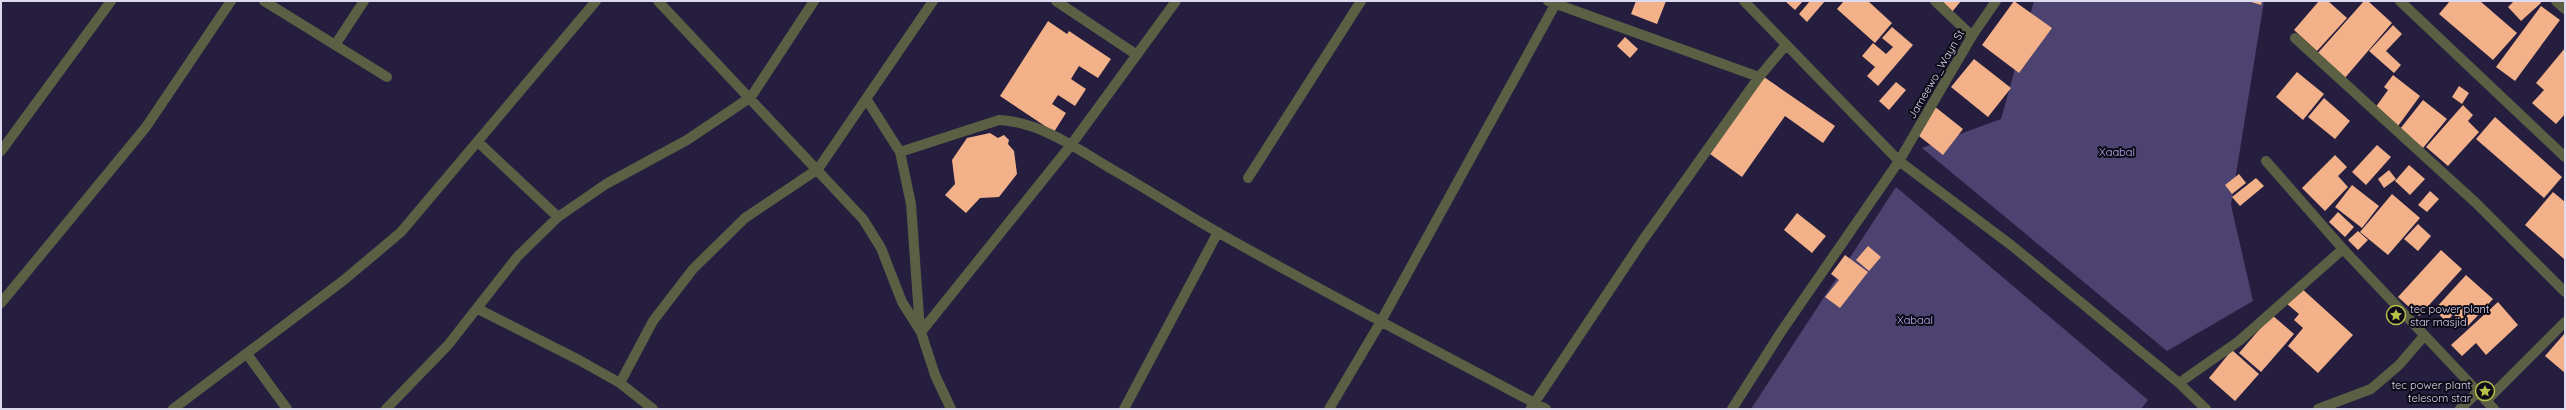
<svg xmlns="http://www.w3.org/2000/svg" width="2566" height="410" font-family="Quicksand,sans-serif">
<rect width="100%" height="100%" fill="#261e3f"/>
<path fill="#4d4370" d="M2034 1H2264L2231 205 2253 301 2167 351 1922 148 2001 119Z
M1896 187 2148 400 2141 409H1751Z"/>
<path fill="#f2b188" d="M1636 1H1666L1657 24 1631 14Z
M1785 1H1803L1795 10Z
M1810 1H1825L1807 22 1799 14Z
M1844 1H1868L1892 23 1875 43 1837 9Z
M1939 1H1961L1952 12Z
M2014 1 2052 28 2019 73 1982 45Z
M2248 1H2262L2261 5Z
M2319 1H2328L2347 18 2317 51 2294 30Z
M2364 1H2368L2392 23 2344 79 2316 55Z
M2450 1H2480L2517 33 2493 60 2439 14Z
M2514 1H2540L2541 3 2521 21 2508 7Z
M2541 6 2560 20 2515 81 2496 67Z
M1048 21 1067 34 1069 31 1111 59 1098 78 1079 66 1071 79 1086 89 1075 106 1058 95 1052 104 1066 113 1054 132 1000 96Z
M2393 25 2402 34 2386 51 2401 65 2394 73 2369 51Z
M1892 27 1913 45 1878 86 1867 76 1875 67 1862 56 1873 43 1886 54 1893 47 1882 38Z
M1625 37 1638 49 1630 58 1617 46Z
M2565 48V114L2556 124 2532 103 2544 90 2536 83Z
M1974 59 2011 88 1988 117 1951 87Z
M2297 72 2324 94 2303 120 2276 97Z
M2393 75 2420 96 2398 126 2375 108 2388 90 2384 87Z
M1764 77 1835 126 1823 143 1785 116 1742 177 1710 154Z
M1896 82 1906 90 1889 110 1879 101Z
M2459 86 2469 93 2462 104 2452 97Z
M2324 98 2350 121 2335 139 2308 117Z
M2423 100 2447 119 2423 148 2400 129Z
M2463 105 2473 115 2468 121 2479 132 2448 166 2426 147Z
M1934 106 1963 129 1943 155 1914 132Z
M2495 117 2562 177 2544 198 2476 139Z
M990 133 998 138 1004 135 1009 140 1008 144 1014 151 1017 174 999 197 980 198 966 213 945 195 955 184 952 160 967 138Z
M2377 145 2391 157 2366 185 2352 172Z
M2335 155 2347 167 2338 176 2348 187 2325 211 2302 188Z
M2409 165 2425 179 2410 195 2395 181Z
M2389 170 2396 179 2384 188 2378 179Z
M2239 174 2246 183 2232 194 2225 185Z
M2256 178 2264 186 2240 206 2232 197Z
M2352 185 2379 206 2362 228 2335 207Z
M2430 191 2439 199 2427 212 2418 205Z
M2553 192 2565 202 2564 259 2525 225Z
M2392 194 2420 218 2388 255 2360 232Z
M2338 212 2354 227 2345 237 2329 222Z
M1797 213 1826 236 1812 253 1784 230Z
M2418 224 2431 236 2418 251 2404 239Z
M2358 231 2368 240 2358 250 2348 240Z
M1868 246 1881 257 1869 271 1856 260Z
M2441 250 2462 269 2419 316 2398 297Z
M1845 255 1868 272 1840 308 1825 297 1839 280 1831 274Z
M2466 275 2493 299 2467 327 2453 314 2447 322 2434 310Z
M2300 287 2353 335 2318 373 2288 346 2303 328 2294 320 2299 314 2286 303Z
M2498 302 2518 325 2486 355 2476 343 2462 356 2451 345Z
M2272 315 2294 334 2261 372 2239 353Z
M2565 333V373L2545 356Z
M2232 350 2259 374 2235 401 2209 378Z"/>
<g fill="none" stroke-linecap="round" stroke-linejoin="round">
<path stroke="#5b5f43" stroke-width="10" d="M264 1 387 77
M658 1 863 219 881 248 902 302 921 332 935 375 951 409
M1056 1 1137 55
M1548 1 1759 77 1786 45
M1744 1 1899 161 2011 245 2179 383 2206 409
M1935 1 1972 36
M2400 1 2565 157
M2556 1 2565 9
M2295 38 2476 203 2565 292
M335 45 364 1
M867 100 900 152 911 204 920 330
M478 142 558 217
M1 151 111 1
M900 152 999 120C1041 122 1079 150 1115 171 1150 191 1184 213 1219 233 1327 294 1436 351 1546 409
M2266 161 2343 249 2494 409
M1248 178 1361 1
M1 303 146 127 231 1
M478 309 579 360 620 383 653 409
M921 332 1071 145 1176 1
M247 354 287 409
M620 383 653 321 693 269 745 218 818 169 933 1
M2179 383 2239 341 2343 249
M2486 401 2565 322
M1531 408 1643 240 1759 77
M173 409 344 280 401 232 596 1
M386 409 448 345 518 256 558 217 606 184 687 140 751 97 814 1
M1124 409 1218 232
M1329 409 1380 323 1556 3
M1732 409 1781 332 1899 161 1972 36 1996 1
M2318 409 2371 389 2399 365 2424 336
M2460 409 2477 393"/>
</g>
<defs>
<g id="sight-ring" transform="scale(1)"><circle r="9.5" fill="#0e0b19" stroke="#b7c147" stroke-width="1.5"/><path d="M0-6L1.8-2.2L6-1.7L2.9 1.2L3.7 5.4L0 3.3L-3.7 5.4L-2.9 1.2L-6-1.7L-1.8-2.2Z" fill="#b7c147"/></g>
</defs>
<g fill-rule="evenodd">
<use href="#sight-ring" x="2396" y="315"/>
<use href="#sight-ring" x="2485" y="391"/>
</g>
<g text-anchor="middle" stroke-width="4" stroke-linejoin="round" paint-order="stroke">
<g font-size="11" fill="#ddd9ef" stroke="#0e0b19">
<text transform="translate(1936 74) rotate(-60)" y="4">Jameewo_Wayn St</text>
</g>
<g font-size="11" fill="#c3b4fa" stroke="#0e0b19">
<text x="2117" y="156">Xaabal</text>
<text x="1915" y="324">Xabaal</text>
</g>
<g font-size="11" fill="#ddd9ef" stroke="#0e0b19" text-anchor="start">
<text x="2410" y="313">tec power plant<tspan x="2410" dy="13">star masjid</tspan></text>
<text x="2471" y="389" text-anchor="end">tec power plant<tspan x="2471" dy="13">telesom star</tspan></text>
</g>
</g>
<rect width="2566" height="410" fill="none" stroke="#ddd9ef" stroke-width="4"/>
</svg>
